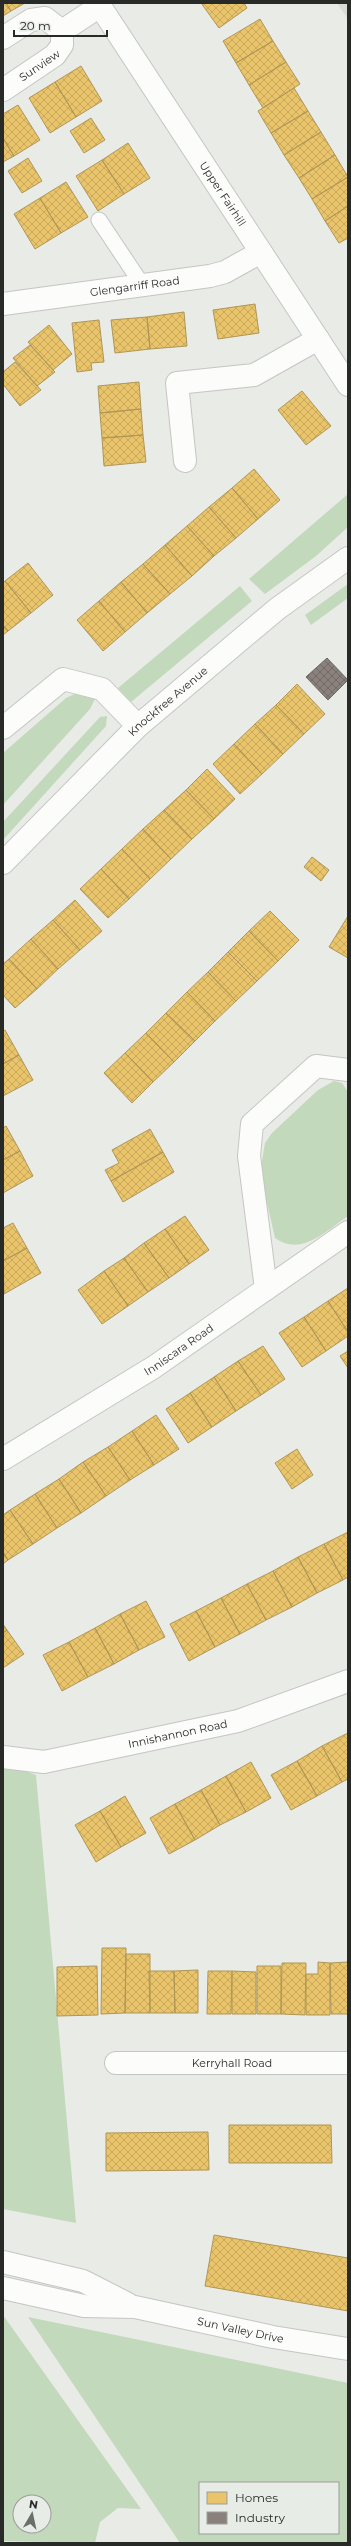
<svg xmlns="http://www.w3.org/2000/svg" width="351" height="2546" font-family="Montserrat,sans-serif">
<defs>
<pattern id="homes-cross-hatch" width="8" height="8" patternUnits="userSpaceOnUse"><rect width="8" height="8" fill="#e9c46a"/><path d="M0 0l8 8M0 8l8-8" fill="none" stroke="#c8a95c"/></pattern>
<pattern id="industry-cross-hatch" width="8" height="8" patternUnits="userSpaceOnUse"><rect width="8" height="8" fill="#8a817c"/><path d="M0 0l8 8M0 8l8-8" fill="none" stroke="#716a66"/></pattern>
</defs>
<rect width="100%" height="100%" fill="#e9ebe7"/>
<path fill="#d7ddd5" d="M340 3H348V19L338 5Z"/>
<path fill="#c2d9bb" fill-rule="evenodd" d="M348 494V527L316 556 265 594 249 579Z
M348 584V598L311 625 305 615Z
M240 586 252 601 131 702 118 688Z
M77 693 96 697 90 709 3 805V753L66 698Z
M107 716 106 726 3 840V822L100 717Z
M334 1081 342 1083 348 1092V1216C326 1231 301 1257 275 1238L260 1172 265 1143 272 1133 318 1090Z
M3 1763 36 1775 76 2223 3 2209Z
M3 2315 141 2509 118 2508 100 2522 95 2543 3 2541ZM20 2502H44V2526H20Z
M28 2317 348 2383V2543H180ZM200 2483H338V2533H200Z"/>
<path fill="url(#homes-cross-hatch)" stroke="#af9656" d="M3 3H6L11 11 3 16Z
M6 3H25L11 11Z
M201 3H244L247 8 219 28Z
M260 19 273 41 236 63 223 41Z
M273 41 286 62 249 85 236 63Z
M286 62 300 84 263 108 249 85Z
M81 66 102 101 76 117 55 82Z
M55 82 76 117 50 133 29 98Z
M294 88 308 111 271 133 258 111Z
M18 105 40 140 14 156 3 138V114Z
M308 111 321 132 284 155 271 133Z
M91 118 105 140 84 153 70 131Z
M321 132 335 155 299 178 284 155Z
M3 138 14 156 3 162Z
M128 143 150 178 124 194 102 160Z
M335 155 348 177 312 199 299 178Z
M28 158 42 181 22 193 8 171Z
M102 160 124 194 98 211 76 176Z
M348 177V206L325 221 312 199Z
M66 182 88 217 61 233 40 198Z
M40 198 61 233 35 249 14 214Z
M348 206V238L339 243 325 221Z
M255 304 259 333 218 339 213 310Z
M184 312 187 346 150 349 147 317Z
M147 317 150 349 115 353 111 320Z
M99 320 104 362 91 363 92 370 77 372 72 323Z
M49 325 72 354 53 370 28 342Z
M30 345 55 372 37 386 13 358Z
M15 362 41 390 20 406 3 384V372Z
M139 382 141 409 100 413 98 386Z
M302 391 331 426 306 445 278 410Z
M141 409 143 435 102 438 100 413Z
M143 435 146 462 104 466 102 438Z
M254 469 280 500 258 519 232 488Z
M232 488 258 519 236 538 209 507Z
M209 507 236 538 214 556 187 526Z
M187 526 214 556 192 576 165 545Z
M165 545 192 576 170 594 143 564Z
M28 563 53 595 31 613 5 581Z
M143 564 170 594 147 613 121 582Z
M5 581 31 613 8 631 3 625V583Z
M121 582 147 613 125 632 99 601Z
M99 601 125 632 103 651 77 620Z
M3 625 8 631 3 635Z
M297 684 325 714 304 734 276 705Z
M276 705 304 734 283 754 255 724Z
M255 724 283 754 262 774 234 744Z
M234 744 262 774 240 794 213 764Z
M207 769 235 799 214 819 186 790Z
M186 790 214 819 192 839 164 810Z
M164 810 192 839 171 859 143 829Z
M143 829 171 859 150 879 122 849Z
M122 849 150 879 129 899 101 869Z
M312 857 329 870 321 881 304 867Z
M101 869 129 899 108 918 80 889Z
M75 900 102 931 80 950 53 920Z
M270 911 299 940 278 961 249 931Z
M348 916V958L329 947Z
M53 920 80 950 58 969 31 939Z
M249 931 278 961 257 981 228 952Z
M31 939 58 969 37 989 9 959Z
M228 952 257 981 236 1001 208 972Z
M9 959 37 989 15 1008 3 995V964Z
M208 972 236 1001 215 1021 187 992Z
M187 992 215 1021 195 1041 166 1013Z
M166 1013 195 1041 174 1062 146 1033Z
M5 1030 19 1055 3 1064V1031Z
M146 1033 174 1062 153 1082 125 1053Z
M125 1053 153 1082 132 1103 104 1073Z
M19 1055 33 1080 3 1096V1064Z
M6 1126 20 1151 3 1160V1128Z
M150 1129 163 1152 111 1181 105 1170 119 1163 112 1150Z
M20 1151 33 1176 3 1193V1160Z
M163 1152 174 1172 123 1202 111 1181Z
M185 1216 209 1250 189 1264 165 1229Z
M13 1223 27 1248 3 1261V1228Z
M165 1229 189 1264 169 1278 144 1243Z
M144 1243 169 1278 148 1292 124 1258Z
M27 1248 41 1273 4 1294 3 1261Z
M124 1258 148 1292 128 1306 104 1271Z
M104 1271 128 1306 102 1324 78 1290Z
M348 1288V1332L328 1301Z
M328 1301 348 1332V1336L326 1351 304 1317Z
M304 1317 326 1351 302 1367 279 1333Z
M263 1346 285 1379 261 1395 238 1361Z
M348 1351V1368L340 1356Z
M238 1361 261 1395 236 1411 214 1377Z
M214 1377 236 1411 212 1427 190 1393Z
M190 1393 212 1427 188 1443 166 1409Z
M156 1415 179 1449 154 1465 132 1431Z
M132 1431 154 1465 130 1480 108 1447Z
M108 1447 130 1480 106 1496 83 1462Z
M297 1449 313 1475 292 1489 275 1463Z
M83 1462 106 1496 81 1513 59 1479Z
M59 1479 81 1513 57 1528 35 1494Z
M35 1494 57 1528 33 1544 10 1510Z
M10 1510 33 1544 8 1560 3 1552V1515Z
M348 1532V1577L343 1580 324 1544Z
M324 1544 343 1580 317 1593 298 1557Z
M3 1552 8 1560 3 1564Z
M298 1557 317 1593 292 1607 273 1571Z
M273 1571 292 1607 266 1620 247 1584Z
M247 1584 266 1620 240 1634 221 1598Z
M221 1598 240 1634 215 1647 196 1611Z
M146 1601 165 1637 139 1650 120 1614Z
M196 1611 215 1647 189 1661 170 1624Z
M120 1614 139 1650 114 1664 95 1628Z
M3 1624 7 1630 3 1633Z
M95 1628 114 1664 88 1677 69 1642Z
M7 1630 24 1654 3 1668V1633Z
M69 1642 88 1677 62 1691 43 1655Z
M348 1733V1779L342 1782 322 1746Z
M322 1746 342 1782 317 1796 297 1761Z
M297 1761 317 1796 291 1810 271 1775Z
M251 1762 271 1798 246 1812 226 1776Z
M226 1776 246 1812 220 1825 201 1790Z
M201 1790 220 1825 195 1840 175 1804Z
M125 1796 146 1833 121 1847 100 1811Z
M175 1804 195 1840 169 1854 150 1818Z
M100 1811 121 1847 96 1862 75 1825Z
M102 1948H126L125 2013 101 2014Z
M126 1954H150V2013H125Z
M318 1962 330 1963V2015H306V1974H318Z
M348 1962V2014H331L330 1963Z
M282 1963H306L305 2015 281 2014Z
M97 1966 98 2015 57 2016V1967Z
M257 1966H281V2014H257Z
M198 1970V2013H175L174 1971Z
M149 1971H174L175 2013H150Z
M208 1971H232L231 2014H207Z
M232 1971 256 1972V2014H232Z
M229 2125H331L332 2163H229Z
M208 2132 209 2170 106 2171V2133Z
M214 2235 348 2258V2311L205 2286Z"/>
<path fill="url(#industry-cross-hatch)" stroke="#6d6763" d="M327 658 348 680 328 700 306 677Z"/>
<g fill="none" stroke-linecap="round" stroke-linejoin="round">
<g stroke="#c4c6c3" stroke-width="17">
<path id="service" d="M99 220 143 286"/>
</g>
<g stroke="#c4c6c3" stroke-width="24">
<g id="minor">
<path d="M62 31 100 6"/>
<path d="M3 38 31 20 45 18 62 31"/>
<path id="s1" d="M3 90 55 55 62 45V31"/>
<path id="s2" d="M3 304 210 276 225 272 261 252"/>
<path d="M185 461 177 383 254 375 318 339"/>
<path d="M3 728 63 679 102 689 138 726"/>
<path d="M266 1289 249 1156 252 1124 316 1066 348 1070"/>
<path id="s3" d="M3 1459 154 1367 348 1232"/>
<path id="s4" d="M3 1757 44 1762 238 1721 348 1681"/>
<path id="s5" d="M116 2063H348"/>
</g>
</g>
<g stroke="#c4c6c3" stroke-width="24">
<g id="tertiary">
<path id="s6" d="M98 3 348 385"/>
<path id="s7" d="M3 863 138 726 277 609 348 558"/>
<path d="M3 2262 83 2281 128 2304"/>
<path id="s8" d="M3 2288 84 2306 135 2307 273 2337 348 2349"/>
</g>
</g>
<use href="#service" stroke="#fcfcfb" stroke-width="15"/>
<use href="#minor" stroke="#fcfcfb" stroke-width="22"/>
<use href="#tertiary" stroke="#fcfcfb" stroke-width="22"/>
</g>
<g text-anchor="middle" stroke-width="4" stroke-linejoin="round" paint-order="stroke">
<g font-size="11" fill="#282a28" stroke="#e8ece6">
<text dy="4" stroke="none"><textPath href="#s1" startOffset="44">Sunview</textPath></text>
<text dy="4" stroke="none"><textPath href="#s6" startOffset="228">Upper Fairhill</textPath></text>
<text dy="4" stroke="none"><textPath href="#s2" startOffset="133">Glengarriff Road</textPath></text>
<text dy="4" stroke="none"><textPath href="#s7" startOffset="231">Knockfree Avenue</textPath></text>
<text dy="4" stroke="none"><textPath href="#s3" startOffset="207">Inniscara Road</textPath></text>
<text dy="4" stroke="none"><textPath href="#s4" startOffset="178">Innishannon Road</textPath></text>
<text dy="4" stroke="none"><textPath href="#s5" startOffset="116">Kerryhall Road</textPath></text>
<text dy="4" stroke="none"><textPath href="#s8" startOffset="242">Sun Valley Drive</textPath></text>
</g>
</g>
<rect width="351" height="2546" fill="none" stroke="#282a28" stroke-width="8"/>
<rect x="199" y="2482" width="140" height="52" fill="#e8ece6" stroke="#9b9e9a"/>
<rect x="207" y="2492" width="20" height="12" fill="#e9c46a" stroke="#9b9e9a"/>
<text x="235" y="2502" font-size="12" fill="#282a28">Homes</text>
<rect x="207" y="2512" width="20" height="12" fill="#8a817c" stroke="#9b9e9a"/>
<text x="235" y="2522" font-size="12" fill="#282a28">Industry</text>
<g transform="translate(32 2514) rotate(9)"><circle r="19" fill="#e8ece6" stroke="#9b9e9a"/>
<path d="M0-3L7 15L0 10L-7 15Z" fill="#6c6e6b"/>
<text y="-6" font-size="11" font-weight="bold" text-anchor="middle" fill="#282a28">N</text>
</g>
<path d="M14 30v6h93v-6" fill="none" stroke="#282a28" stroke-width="2"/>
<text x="20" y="30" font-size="12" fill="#282a28" stroke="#e8ece6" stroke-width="3" paint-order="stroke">20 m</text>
</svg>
